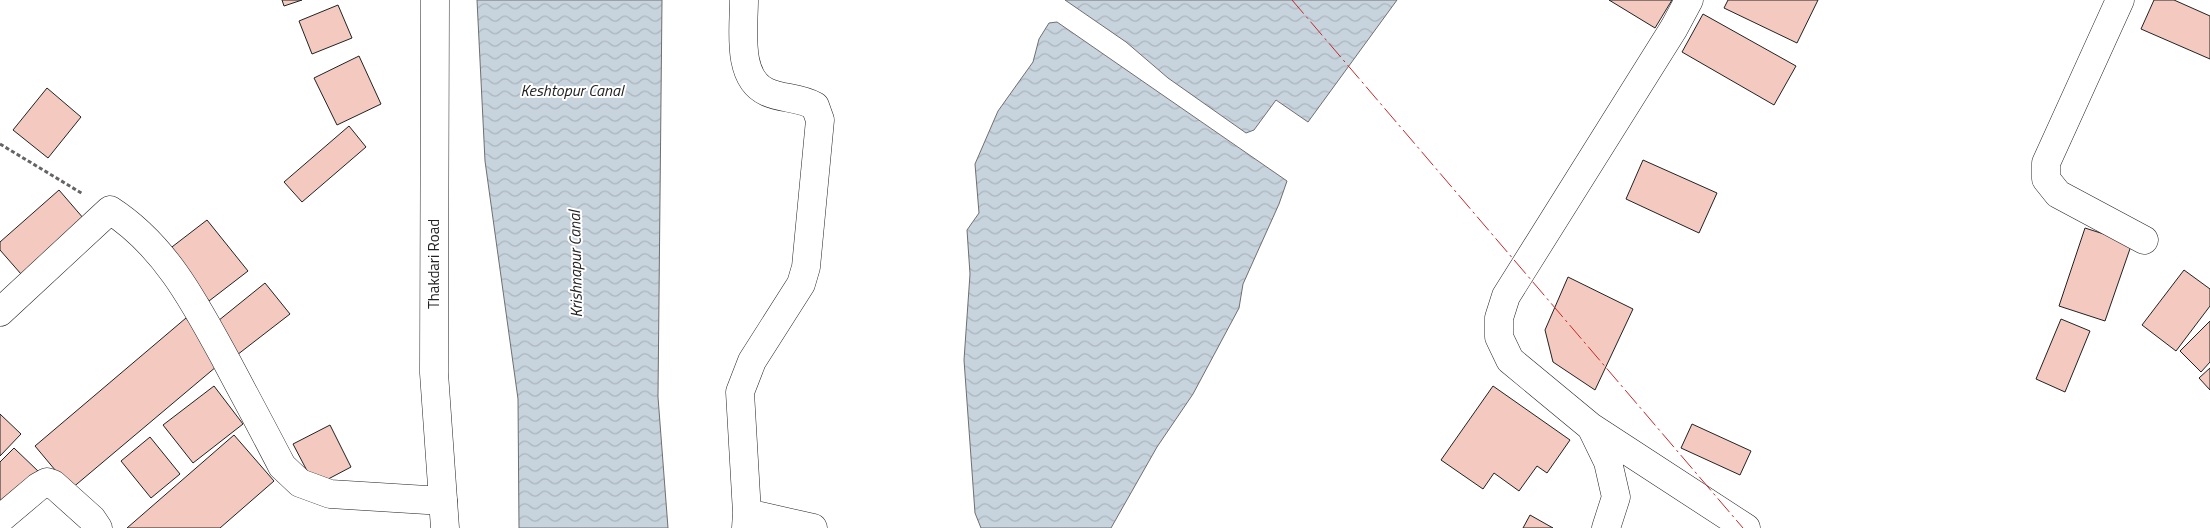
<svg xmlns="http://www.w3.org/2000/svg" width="2210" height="528" font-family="'Titillium Web',sans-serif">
<defs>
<pattern id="water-waves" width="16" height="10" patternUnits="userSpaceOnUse" patternTransform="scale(1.25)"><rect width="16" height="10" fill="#c7d3dd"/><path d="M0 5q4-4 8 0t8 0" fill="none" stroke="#abb5bd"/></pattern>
</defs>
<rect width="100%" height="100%" fill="#fff"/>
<path fill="url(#water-waves)" stroke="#6f6f6f" d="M477 0H662L658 397 668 528H519L518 399 485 161Z
M1065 0H1397L1308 122 1276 100 1254 130 1246 133 1168 78 1126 42Z
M1057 22 1287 181 1279 204 1243 284 1239 308 1193 394 1157 447 1111 528H981L975 513 964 360 970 274 967 230 979 213 975 164 998 111 1033 62 1039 39 1049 23Z"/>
<path fill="#f3c9c0" stroke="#222" d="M282 0H302L284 6Z
M1609 0H1672L1655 28Z
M1728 0H1818L1797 43 1724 8Z
M2154 0H2174L2210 16V59L2141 29Z
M338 5 352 38 312 54 299 21Z
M1703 14 1796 66 1774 105 1682 52Z
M359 56 381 104 337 125 314 78Z
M47 88 81 117 48 158 13 130Z
M349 126 366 147 302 202 284 182Z
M1643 160 1717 193 1699 233 1626 199Z
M59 190 84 219 21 274 0 250V242Z
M207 220 248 271 209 301 168 250Z
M2085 228 2132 243 2105 321 2059 306Z
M2184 270 2210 289V306L2176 351 2142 325Z
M1568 277 1633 309 1595 390 1553 362 1545 330Z
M265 283 290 314 237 355 213 325Z
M186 318 223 361 71 489 35 446Z
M2061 319 2090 331 2065 392 2036 379Z
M2210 321V362L2201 372 2180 351Z
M2210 368V390L2199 378Z
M214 386 243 424 193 463 163 425Z
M1493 386 1570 440 1547 473 1537 466 1519 491 1494 473 1483 489 1441 460Z
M0 414 21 434 0 456Z
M1692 424 1751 451 1740 475 1681 448Z
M330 425 351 467 315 486 293 444Z
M234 435 274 481 220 528H127Z
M150 437 180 474 151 498 121 461Z
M14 448 39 472 0 512V462Z
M1530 515 1553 528H1523Z"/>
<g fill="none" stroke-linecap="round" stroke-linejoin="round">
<g stroke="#222" stroke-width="29">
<path id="street" d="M744 0C744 28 736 78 767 92 782 99 799 97 815 106L820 120 806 267 801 284 752 361 740 392 747 513 746 528
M2120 0 2046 163V179L2058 194 2144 240
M0 312 110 210C166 246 196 305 227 362 245 396 264 431 282 466L300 483 330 494 443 501
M1591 427 1746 528
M747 513 813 528
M0 519 38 487 47 482 53 484 92 519 98 528
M1606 528 1616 497 1608 462 1591 427 1510 360 1499 337V318L1506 296 1674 28 1689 0"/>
</g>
<g stroke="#222" stroke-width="29">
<path id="secondary" d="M435 0 434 373 445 528"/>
</g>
<path stroke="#646464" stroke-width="3" stroke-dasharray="4 2.5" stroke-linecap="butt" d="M0 144 83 194"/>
<use href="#street" stroke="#fff" stroke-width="28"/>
<use href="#secondary" stroke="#fff" stroke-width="28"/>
<path stroke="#c62828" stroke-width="1" stroke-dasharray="18 4 2.5 4" stroke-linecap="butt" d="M1292 0 1743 528"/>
</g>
<g text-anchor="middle" stroke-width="4" stroke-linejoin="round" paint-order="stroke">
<g font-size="15" fill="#222" stroke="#fff">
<text transform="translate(434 264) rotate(-90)" y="5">Thakdari Road</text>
</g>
<g font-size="16" font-style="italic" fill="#222" stroke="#fff">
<text x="572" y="96">Keshtopur Canal</text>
<text transform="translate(575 264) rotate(-91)" y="6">Krishnapur Canal</text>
</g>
</g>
</svg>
